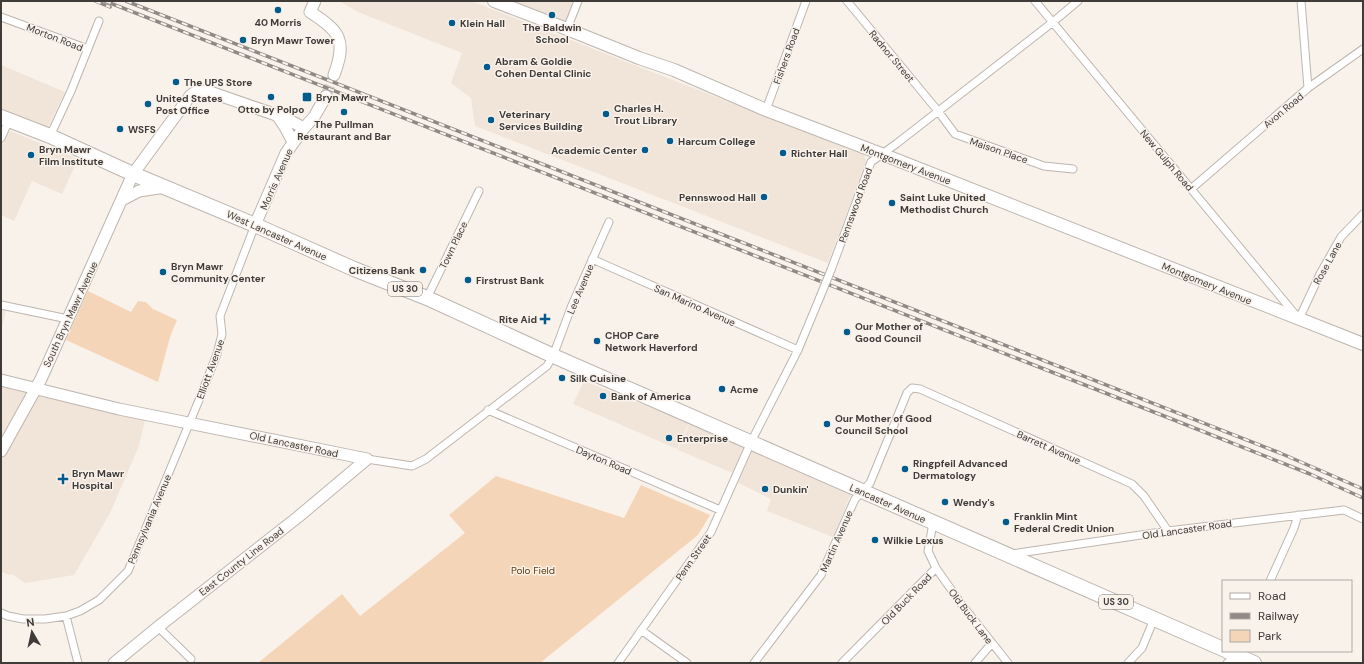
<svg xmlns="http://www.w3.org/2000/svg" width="1364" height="664" font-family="'DM Sans',sans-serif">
<rect width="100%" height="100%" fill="#f9f2eb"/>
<path fill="#f1e4d8" d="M339 1H471L864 155 866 162 828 263 475 126 471 98 451 83 462 53 358 12Z
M494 1H578L567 29Z
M1 65 65 92 47 129 1 111Z
M1 127 78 159 62 194 32 181 14 221 1 215Z
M1 309 6 310 1 332Z
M584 381 689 423 677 449 573 404Z
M1 386 145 420 139 446 110 513 74 575 25 583 12 574 10 575 1 572Z
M690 422 851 494 833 537 767 511 771 499 737 482 740 476 678 450Z"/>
<path fill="#f5d5b7" d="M88 291 131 312 138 301 146 302 153 309 177 320 170 337 158 382 66 340Z
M496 476 624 518 641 485 710 515 698 535 540 663H258L342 594 360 616 465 533 449 515Z"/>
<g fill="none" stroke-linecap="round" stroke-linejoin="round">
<path stroke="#d4cdc7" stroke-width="11" stroke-dasharray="11 5.5" stroke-linecap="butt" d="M326 96 334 75"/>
<g stroke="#bdb6b0" stroke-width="9">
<path id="street" d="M847 1 938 111 955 134 1044 166 1073 169
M1035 1 1299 319 1320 274 1341 237 1363 214
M1 17 88 49
M567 29 578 1
M1308 88 1363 49
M766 110 806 1
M50 136 71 91 99 21
M1 138 9 120
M1191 189 1308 88 1301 1
M592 259 798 350
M831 270 871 162 896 144 1053 22 1078 1
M427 298 479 191
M1 305 68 319
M488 410 720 510
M367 459 412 466 426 459 547 366 553 356 572 305 609 222
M1012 554 1168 531 1344 510 1363 519
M936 568 962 605 1008 663
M1270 581 1294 528 1298 515
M1 613 8 616 23 619H45L66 616 80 611 99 600 128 571 199 400 217 354 222 334 220 316 255 225
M66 616 78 663
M158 627 191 659
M641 630 687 663
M618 663 711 532 751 442 798 350 820 297
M754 663 821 575 855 499 870 483 907 393 912 388 920 389 1132 484 1144 496 1168 531
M842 663 936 568 928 551 933 523
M975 663 992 643
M1128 663 1142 648 1154 619
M1227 663 1236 655"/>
</g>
<g stroke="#bdb6b0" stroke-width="13">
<path id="secondary" d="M315 1 310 12C340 31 347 40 334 75
M277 115 285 127 293 142
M122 200 139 191 165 187
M255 225 286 153 304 128 314 117 326 96
M1 380 119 409 367 459
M1 451 41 379 133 174 190 96C197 90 201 90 210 92L285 118 304 128
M114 663 158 627 298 517 367 459"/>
</g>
<g stroke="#bdb6b0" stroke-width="14">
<path id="primary" d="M494 1 567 29 639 58 674 70 766 110 892 158 1363 344"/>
</g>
<g stroke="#bdb6b0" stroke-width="16">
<path id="highway" d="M1 117 50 136 133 174 255 225 354 269 427 298 558 358 1223 649
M1227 651 1254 663"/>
</g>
<use href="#street" stroke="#fff" stroke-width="7"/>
<use href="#secondary" stroke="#fff" stroke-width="11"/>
<use href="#primary" stroke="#fff" stroke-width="12"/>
<use href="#highway" stroke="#fff" stroke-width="14"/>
<g stroke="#8e8985" stroke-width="3.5">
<path id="rail" d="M95 1 110 7
M105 1 1164 416 1310 474 1363 498
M126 1 1280 453 1363 489"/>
</g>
<use href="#rail" stroke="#f9f2eb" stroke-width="2" stroke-dasharray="6" stroke-linecap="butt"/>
<g stroke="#bdb6b0" stroke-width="9" stroke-linecap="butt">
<path id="street-bridge" d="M820 297 831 270"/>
</g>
<use href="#street-bridge" stroke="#fff" stroke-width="7"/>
</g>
<g fill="#015b8d" stroke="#f9f2eb" stroke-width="1.5">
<circle cx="278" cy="10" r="4"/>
<circle cx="552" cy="15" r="4"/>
<circle cx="452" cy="23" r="4"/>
<circle cx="243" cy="40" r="4"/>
<circle cx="487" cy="67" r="4"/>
<circle cx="176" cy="82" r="4"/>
<circle cx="271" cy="97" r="4"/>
<rect x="302" y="92" width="10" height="10" rx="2"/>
<circle cx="148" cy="104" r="4"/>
<circle cx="344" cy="112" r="4"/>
<circle cx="606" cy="114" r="4"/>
<circle cx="491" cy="120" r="4"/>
<circle cx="120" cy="129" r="4"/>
<circle cx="670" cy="141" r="4"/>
<circle cx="645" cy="150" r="4"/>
<circle cx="783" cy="153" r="4"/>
<circle cx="31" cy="155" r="4"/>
<circle cx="764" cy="197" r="4"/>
<circle cx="892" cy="203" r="4"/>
<circle cx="423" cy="270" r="4"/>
<circle cx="163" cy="272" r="4"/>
<circle cx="468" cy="280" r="4"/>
<path d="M543 313h4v4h4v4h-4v4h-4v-4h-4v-4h4z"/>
<circle cx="847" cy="332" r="4"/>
<circle cx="597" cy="341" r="4"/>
<circle cx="562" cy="378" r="4"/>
<circle cx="722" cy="389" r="4"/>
<circle cx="603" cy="396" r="4"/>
<circle cx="827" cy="424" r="4"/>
<circle cx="669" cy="438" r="4"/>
<circle cx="905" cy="469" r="4"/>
<path d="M61 473h4v4h4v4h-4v4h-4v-4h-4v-4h4z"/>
<circle cx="765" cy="489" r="4"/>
<circle cx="945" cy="502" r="4"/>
<circle cx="1006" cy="522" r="4"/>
<circle cx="875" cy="540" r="4"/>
</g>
<g text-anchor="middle" stroke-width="3" stroke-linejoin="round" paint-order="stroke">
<g fill="#f9f2eb" stroke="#76726e" stroke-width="1">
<rect x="388" y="282" width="34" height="14" rx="3"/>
<rect x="1099" y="595" width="34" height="14" rx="3"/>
</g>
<g font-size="9" font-weight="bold" fill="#3e3b39">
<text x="405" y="292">US 30</text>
<text x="1116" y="605">US 30</text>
</g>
<g font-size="10" font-weight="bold" fill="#3e3b39" stroke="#f9f2eb" text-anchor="start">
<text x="278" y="26" text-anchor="middle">40 Morris</text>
<text x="460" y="27">Klein Hall</text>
<text x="552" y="31" text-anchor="middle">The Baldwin<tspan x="552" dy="12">School</tspan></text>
<text x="251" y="44">Bryn Mawr Tower</text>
<text x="495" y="65">Abram &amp; Goldie<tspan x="495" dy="12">Cohen Dental Clinic</tspan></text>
<text x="184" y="86">The UPS Store</text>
<text x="316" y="101">Bryn Mawr</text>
<text x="156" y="102">United States<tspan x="156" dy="12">Post Office</tspan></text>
<text x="614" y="112">Charles H.<tspan x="614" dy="12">Trout Library</tspan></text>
<text x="271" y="113" text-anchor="middle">Otto by Polpo</text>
<text x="499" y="118">Veterinary<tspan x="499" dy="12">Services Building</tspan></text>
<text x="344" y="128" text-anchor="middle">The Pullman<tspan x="344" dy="12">Restaurant and Bar</tspan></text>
<text x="128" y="133">WSFS</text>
<text x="678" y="145">Harcum College</text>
<text x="39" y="153">Bryn Mawr<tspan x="39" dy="12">Film Institute</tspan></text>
<text x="637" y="154" text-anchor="end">Academic Center</text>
<text x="791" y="157">Richter Hall</text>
<text x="756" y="201" text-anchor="end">Pennswood Hall</text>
<text x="900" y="201">Saint Luke United<tspan x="900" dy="12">Methodist Church</tspan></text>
<text x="171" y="270">Bryn Mawr<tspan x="171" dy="12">Community Center</tspan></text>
<text x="415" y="274" text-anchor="end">Citizens Bank</text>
<text x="476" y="284">Firstrust Bank</text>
<text x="537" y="323" text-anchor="end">Rite Aid</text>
<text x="855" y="330">Our Mother of<tspan x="855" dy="12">Good Council</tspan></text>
<text x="605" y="339">CHOP Care<tspan x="605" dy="12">Network Haverford</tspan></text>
<text x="570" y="382">Silk Cuisine</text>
<text x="730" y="393">Acme</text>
<text x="611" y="400">Bank of America</text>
<text x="835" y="422">Our Mother of Good<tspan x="835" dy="12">Council School</tspan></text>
<text x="677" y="442">Enterprise</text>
<text x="913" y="467">Ringpfeil Advanced<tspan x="913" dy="12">Dermatology</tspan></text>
<text x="72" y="477">Bryn Mawr<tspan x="72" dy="12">Hospital</tspan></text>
<text x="773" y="493">Dunkin'</text>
<text x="953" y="506">Wendy's</text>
<text x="1014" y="520">Franklin Mint<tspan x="1014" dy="12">Federal Credit Union</tspan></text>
<text x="883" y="544">Wilkie Lexus</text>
</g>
<g font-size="10" fill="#3e3b39" stroke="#f9f2eb">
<text transform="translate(55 37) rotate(21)" y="4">Morton Road</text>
<text transform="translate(786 56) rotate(-70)" y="4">Fishers Road</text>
<text transform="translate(892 56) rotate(50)" y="4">Radnor Street</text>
<text transform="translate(1283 110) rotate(-40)" y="4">Avon Road</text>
<text transform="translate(999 150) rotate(19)" y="4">Maison Place</text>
<text transform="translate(1167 160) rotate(50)" y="4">New Gulph Road</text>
<text transform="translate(906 164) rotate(21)" y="4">Montgomery Avenue</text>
<text transform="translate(276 179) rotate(-66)" y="4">Morris Avenue</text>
<text transform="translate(855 205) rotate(-70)" y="4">Pennswood Road</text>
<text transform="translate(277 235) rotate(24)" y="4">West Lancaster Avenue</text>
<text transform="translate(453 245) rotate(-64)" y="4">Town Place</text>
<text transform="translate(1327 263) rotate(-61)" y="4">Rose Lane</text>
<text transform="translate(1207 283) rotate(22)" y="4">Montgomery Avenue</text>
<text transform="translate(580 289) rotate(-67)" y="4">Lee Avenue</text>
<text transform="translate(695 305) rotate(24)" y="4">San Marino Avenue</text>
<text transform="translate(70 314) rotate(-65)" y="4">South Bryn Mawr Avenue</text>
<text transform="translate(210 369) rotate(-70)" y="4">Elliott Avenue</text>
<text transform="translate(294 444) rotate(12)" y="4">Old Lancaster Road</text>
<text transform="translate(1049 447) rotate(24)" y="4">Barrett Avenue</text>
<text transform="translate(604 460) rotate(23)" y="4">Dayton Road</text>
<text transform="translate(888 503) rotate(24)" y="4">Lancaster Avenue</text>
<text transform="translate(149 519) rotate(-67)" y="4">Pennsylvania Avenue</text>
<text transform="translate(1187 529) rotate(-8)" y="4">Old Lancaster Road</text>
<text transform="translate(836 541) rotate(-66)" y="4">Martin Avenue</text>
<text transform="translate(693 557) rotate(-55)" y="4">Penn Street</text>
<text transform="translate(241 561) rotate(-38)" y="4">East County Line Road</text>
<text transform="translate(906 599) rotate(-46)" y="4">Old Buck Road</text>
<text transform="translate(971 616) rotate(53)" y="4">Old Buck Lane</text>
</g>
<g font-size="10" fill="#603907" stroke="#f9f2eb">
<text x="533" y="574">Polo Field</text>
</g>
</g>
<rect width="1364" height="664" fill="none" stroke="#3e3b39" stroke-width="4"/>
<rect x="1222" y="580" width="130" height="72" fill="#f9f2eb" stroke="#aea9a4"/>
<rect x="1230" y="593" width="20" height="6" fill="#ffffff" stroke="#aea9a4"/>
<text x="1258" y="600" font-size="12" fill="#3e3b39">Road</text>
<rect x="1230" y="613" width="20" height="6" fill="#8e8985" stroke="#aea9a4"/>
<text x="1258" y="620" font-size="12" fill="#3e3b39">Railway</text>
<rect x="1230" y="630" width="20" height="12" fill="#f5d5b7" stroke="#aea9a4"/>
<text x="1258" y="640" font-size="12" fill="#3e3b39">Park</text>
<g transform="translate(32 632) rotate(351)" stroke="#f9f2eb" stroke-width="3" paint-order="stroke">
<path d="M0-3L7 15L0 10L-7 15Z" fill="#3e3b39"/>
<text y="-6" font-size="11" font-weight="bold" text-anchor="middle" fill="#3e3b39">N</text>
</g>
</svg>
